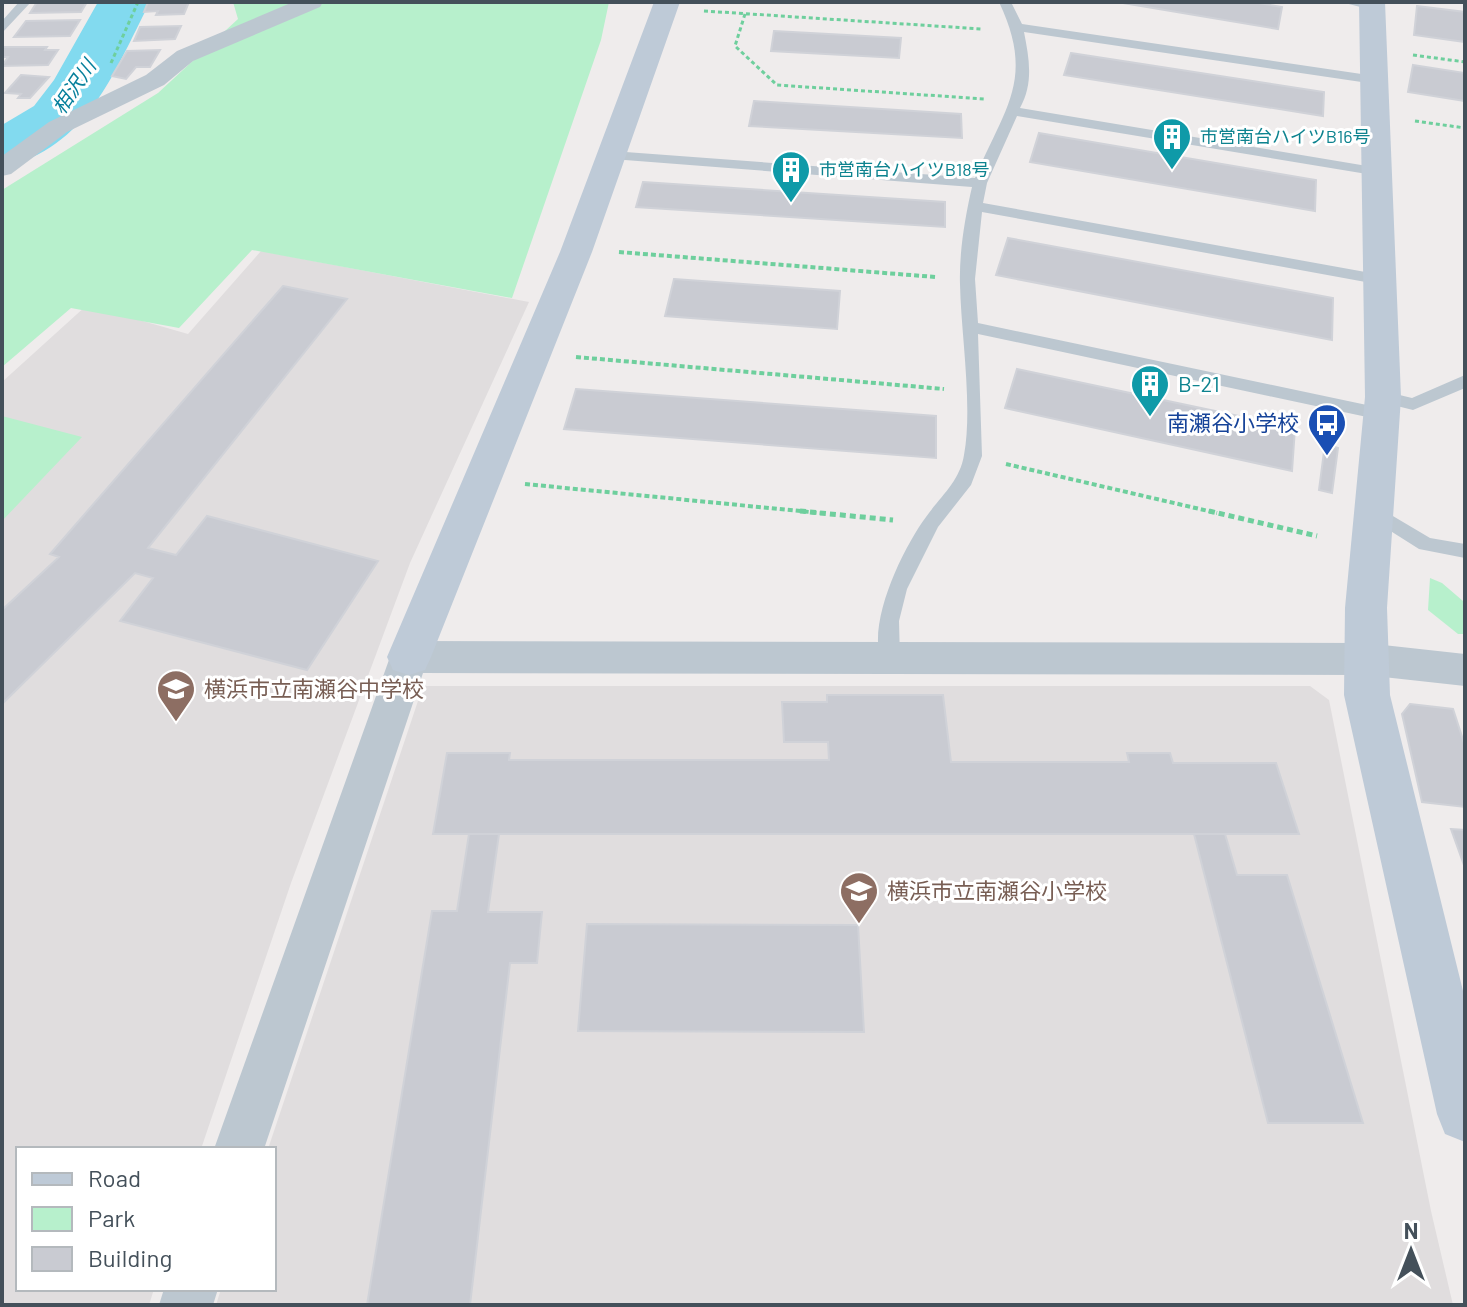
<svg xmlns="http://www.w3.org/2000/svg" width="1467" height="1307" font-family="Barlow,'Noto Sans JP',sans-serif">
<rect width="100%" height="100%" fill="#efecec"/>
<path fill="#e0ddde" d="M261 251 529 302 410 563 291 883 201 1149H18V1289H154L149 1305H2V382L87 305 188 334Z
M423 686H1310L1329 700 1431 1211 1453 1305H216L221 1289H274V1149H268Z"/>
<path fill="#b7f0cc" d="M233 2H609L601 40 512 298 252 250 179 328 71 308 2 367V190L158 93 238 19Z
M2 416 82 437 2 521Z
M1430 578 1442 583 1463 601 1465 634H1458L1428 610Z"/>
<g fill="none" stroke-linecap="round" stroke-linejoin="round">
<path fill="#82daef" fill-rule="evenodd" d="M98 2H150C113 74 88 147 2 168V125L34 106 54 80Z"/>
</g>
<path fill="#c9cbd2" stroke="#d0d2d8" stroke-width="2" d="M37 2H87L81 12 30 13Z
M148 2H189L184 14 156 15 158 11 144 12Z
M1117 2H1253L1282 7 1278 29Z
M1417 6 1465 12V42L1414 35Z
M80 20 70 36 14 37 26 21Z
M181 26 175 39 134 41 140 27Z
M774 31 901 38 899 58 771 51Z
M47 47 45 50H58L48 65 2 66 8 57H2L3 47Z
M160 50 150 67H136L126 79 112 76 127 51Z
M1071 53 1324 92 1323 116 1064 75Z
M1413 65 1465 73V101L1408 92Z
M21 75 49 77 30 98H18L21 94 5 93Z
M754 101 961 114 962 138 749 126Z
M1039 133 1316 180 1315 211 1030 162Z
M643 182 945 202V227L636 207Z
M1008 238 1333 298 1332 340 996 275Z
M674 279 840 291 837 329 665 316Z
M283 286 347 299 148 548 176 555 207 516 378 561 307 670 120 621 153 578 135 573 2 704V610L59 557 50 554Z
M1017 369 1295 428 1292 471 1005 408Z
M576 389 936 416V458L564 429Z
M1325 444 1338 448 1332 493 1319 490Z
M827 695H943L951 762H1129L1127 753H1170L1173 763H1276L1299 834H433L447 753H510L509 760H829L828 742H784L782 702H827Z
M1410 704 1453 709 1465 746V807L1422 802 1402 714Z
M1451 829 1465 830V868Z
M469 834H499L488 912H542L537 963H510L470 1305H367L432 911H457Z
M1194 834H1225L1237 875H1287L1363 1123H1268Z
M587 924 858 925 864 1032 578 1031Z"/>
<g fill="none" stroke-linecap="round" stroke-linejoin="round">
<path stroke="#6ecf9d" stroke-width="3" stroke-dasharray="4 3" stroke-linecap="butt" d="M704 11 982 29
M745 14 735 46 777 85 985 99
M1413 55 1465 62
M111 63 138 2
M1415 121 1465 128"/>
<path stroke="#6ecf9d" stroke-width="4" stroke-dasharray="5 3" stroke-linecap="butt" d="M619 252 936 277
M576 357 944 389
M1006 464 1217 513
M525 484 820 513"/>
<path stroke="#6ecf9d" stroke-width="5" stroke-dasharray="6 4" stroke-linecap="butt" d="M800 511 893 520
M1209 511 1317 536"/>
<path fill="#bcc7d0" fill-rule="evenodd" d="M19 2H31L2 33V21Z
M999 2H1011L1022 24 1375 76 1381 80 1375 84 1024 32C1029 58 1034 83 1020 108L1379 168 1386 172 1379 176 1017 116 987 183 983 203 1382 275 1390 280 1382 285 982 212 975 279 978 323 1381 408 1389 414 1381 420 978 334 982 456 971 485 938 527 907 589 899 621 900 659 897 665 890 667 883 665C864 627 903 548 926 517 940 497 960 481 964 455 973 406 961 335 960 284 959 253 965 217 972 187L612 159 605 155 612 151 975 178C1004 108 1036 80 999 2Z
M1341 2H1369L1378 6 1372 10Z
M1465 375V388L1413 410 1377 401 1375 397 1383 391 1412 398Z
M1376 506 1430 538 1465 544V558L1419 549 1370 518 1367 513 1370 508Z"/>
<path fill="#bcc7d0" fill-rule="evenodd" d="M293 2H323L320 7 193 61 164 85 67 132 11 174 2 176V156L49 122 146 75 177 51Z
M409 641 1365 643 1465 654V686L1365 675 423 673 264 1149H214L390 657 396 646Z
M164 1289H218L213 1305H159Z"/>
<path fill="#becad7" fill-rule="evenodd" d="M654 2H680L592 252 431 657 425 670 409 675 393 670 387 657 560 252Z
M1359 2H1385L1401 397 1387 608 1390 695 1465 999V1142L1445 1134 1437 1114 1344 695 1345 608 1365 397Z"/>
</g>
<defs>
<g id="building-pin" transform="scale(2)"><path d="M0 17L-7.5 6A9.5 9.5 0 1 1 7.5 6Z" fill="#0f9aa8" stroke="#fff"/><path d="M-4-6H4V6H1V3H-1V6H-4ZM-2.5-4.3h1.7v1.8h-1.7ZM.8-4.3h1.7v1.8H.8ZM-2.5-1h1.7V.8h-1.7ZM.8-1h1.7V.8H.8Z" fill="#fff"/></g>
<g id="bus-pin" transform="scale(2)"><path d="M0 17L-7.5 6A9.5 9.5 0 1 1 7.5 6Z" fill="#1a4fb4" stroke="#fff"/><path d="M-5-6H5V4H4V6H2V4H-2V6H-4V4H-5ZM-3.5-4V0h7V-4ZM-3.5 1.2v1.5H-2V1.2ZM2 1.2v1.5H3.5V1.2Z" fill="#fff"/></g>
<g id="school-pin" transform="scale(2)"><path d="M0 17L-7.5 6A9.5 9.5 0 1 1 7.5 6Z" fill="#8d6e63" stroke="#fff"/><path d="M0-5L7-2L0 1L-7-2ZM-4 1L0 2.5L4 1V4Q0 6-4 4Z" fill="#fff"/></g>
</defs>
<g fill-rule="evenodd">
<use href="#building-pin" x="1172" y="137"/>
<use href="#building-pin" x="791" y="170"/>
<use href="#building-pin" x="1150" y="384"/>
<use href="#bus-pin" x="1327" y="423"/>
<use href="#school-pin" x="176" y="689"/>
<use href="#school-pin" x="859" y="891"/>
</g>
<g text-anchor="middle" stroke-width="6" stroke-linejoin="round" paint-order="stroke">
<g font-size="18" fill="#0d838f" stroke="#fff" text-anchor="start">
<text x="1200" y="143">市営南台ハイツB16号</text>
<text x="819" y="176">市営南台ハイツB18号</text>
</g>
<g font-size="20" font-style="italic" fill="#07809c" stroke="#fff">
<text transform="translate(74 87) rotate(-56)" y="7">相沢川</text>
</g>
<g font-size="22" fill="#0d838f" stroke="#fff" text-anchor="start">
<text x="1178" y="392">B-21</text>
</g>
<g font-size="22" fill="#164399" stroke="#fff" text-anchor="end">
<text x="1299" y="431">南瀬谷小学校</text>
</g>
<g font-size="22" fill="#785e54" stroke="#fff" text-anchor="start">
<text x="204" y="697">横浜市立南瀬谷中学校</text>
<text x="887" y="899">横浜市立南瀬谷小学校</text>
</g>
</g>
<rect width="1467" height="1307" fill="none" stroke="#44505a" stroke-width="8"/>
<rect x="16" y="1147" width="260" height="144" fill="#ffffff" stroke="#b4b9bd" stroke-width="2"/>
<rect x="32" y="1173" width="40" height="12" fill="#becad7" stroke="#b4b9bd" stroke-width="2"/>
<text x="88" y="1187" font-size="24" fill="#44505a">Road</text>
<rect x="32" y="1207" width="40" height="24" fill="#b7f0cc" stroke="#b4b9bd" stroke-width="2"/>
<text x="88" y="1227" font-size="24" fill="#44505a">Park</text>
<rect x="32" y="1247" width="40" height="24" fill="#c9cbd2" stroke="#b4b9bd" stroke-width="2"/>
<text x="88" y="1267" font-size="24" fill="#44505a">Building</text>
<g transform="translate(1411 1251)" stroke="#ffffff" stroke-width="6" paint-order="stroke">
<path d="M0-6L14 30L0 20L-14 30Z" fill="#44505a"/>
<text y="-12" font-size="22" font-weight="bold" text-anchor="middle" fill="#44505a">N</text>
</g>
</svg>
